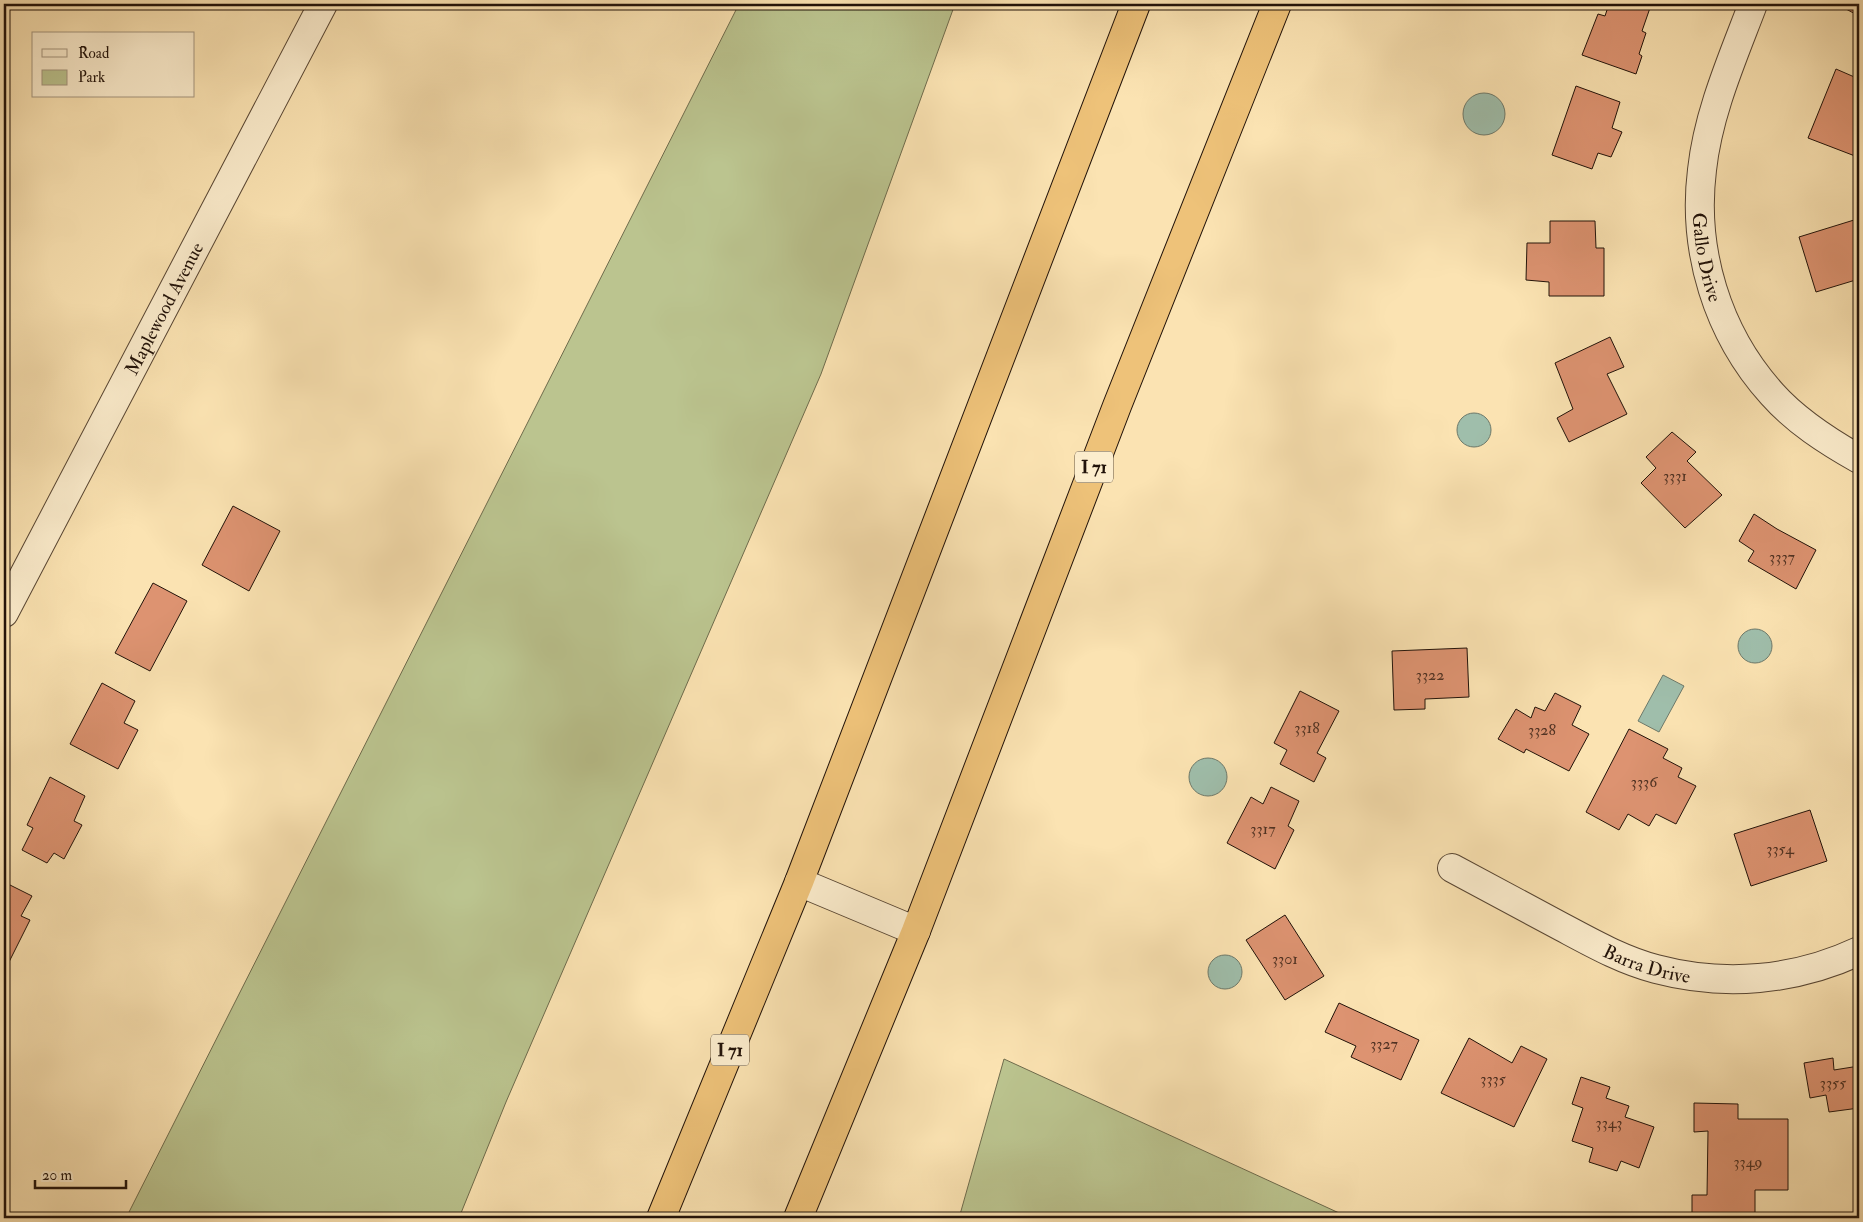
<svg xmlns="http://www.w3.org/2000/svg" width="1863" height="1222" font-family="'IM FELL Double Pica',serif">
<rect width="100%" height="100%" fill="#fbe3b2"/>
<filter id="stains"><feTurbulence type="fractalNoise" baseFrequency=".004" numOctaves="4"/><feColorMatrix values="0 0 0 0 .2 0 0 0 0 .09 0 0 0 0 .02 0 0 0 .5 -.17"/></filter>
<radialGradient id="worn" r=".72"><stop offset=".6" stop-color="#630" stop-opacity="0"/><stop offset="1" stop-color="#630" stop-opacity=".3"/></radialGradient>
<path fill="#bbc48f" stroke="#6e6b4c" d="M739 4H955L821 374 506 1102 459 1218H126Z
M1004 1059 1350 1218H959Z"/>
<path fill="#9fbeab" stroke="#6d796a" d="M1463 114a21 21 0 1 1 42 0a21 21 0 1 1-42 0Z
M1457 430a17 17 0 1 1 34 0a17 17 0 1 1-34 0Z
M1738 646a17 17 0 1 1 34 0a17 17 0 1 1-34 0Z
M1663 675 1684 686 1659 732 1638 721Z
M1189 777a19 19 0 1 1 38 0a19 19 0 1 1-38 0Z
M1208 972a17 17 0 1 1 34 0a17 17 0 1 1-34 0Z"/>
<path fill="#dd9371" stroke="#211209" d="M1609 4 1616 5 1617 4 1651 5 1642 31 1646 33 1639 54 1642 56 1636 74 1582 55 1598 14 1605 16Z
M1848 4H1859V16L1846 9Z
M1836 69 1859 79V146L1855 156 1808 138Z
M1576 86 1620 102 1612 128 1622 132 1611 157 1598 153 1592 169 1552 155Z
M1854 220 1859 238V279L1816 292 1799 237Z
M1550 221H1595L1596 248H1604V296H1549V282L1526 280 1527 243H1550Z
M1610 337 1624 367 1607 374 1627 414 1569 442 1557 418 1573 409 1555 363Z
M1672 432 1696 452 1687 461 1722 495 1685 528 1641 483 1656 468 1646 457Z
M233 506 280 531 249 591 202 565Z
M1754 514 1777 529 1816 550 1796 589 1748 561 1754 551 1739 541Z
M153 583 187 601 150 671 115 653Z
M1467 648 1469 697 1425 699V709L1394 710 1392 651Z
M102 683 135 701 124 723 138 730 118 769 70 744Z
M1300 691 1339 711 1317 753 1326 758 1314 782 1280 764 1287 750 1274 743Z
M1555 693 1581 706 1572 725 1589 734 1569 771 1526 749 1524 753 1498 739 1516 709 1531 718 1535 707 1545 711Z
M1629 729 1668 749 1663 758 1682 768 1678 777 1696 786 1676 824 1656 814 1649 826 1628 814 1619 830 1586 812Z
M50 777 85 796 74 821 82 825 64 859 54 853 47 863 22 850 33 828 27 825Z
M1271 787 1299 801 1288 826 1294 830 1275 869 1227 843 1251 797 1263 804Z
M1810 810 1827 861 1751 886 1734 834Z
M4 882 32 896 21 916 30 920 9 962 4 959Z
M1285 915 1324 976 1285 1000 1246 940Z
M1339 1003 1419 1040 1401 1080 1351 1057 1356 1046 1325 1032Z
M1469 1038 1512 1063 1521 1046 1547 1059 1514 1127 1441 1093Z
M1833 1058 1834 1070 1859 1066V1108L1829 1112 1826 1095 1810 1098 1804 1063Z
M1581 1077 1610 1087 1606 1098 1629 1106 1625 1117 1654 1127 1639 1168 1621 1161 1617 1171 1589 1162 1593 1148 1572 1141 1583 1108 1572 1104Z
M1694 1103 1738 1104V1119H1788V1190H1755V1218H1692V1195H1707L1708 1131 1694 1132Z"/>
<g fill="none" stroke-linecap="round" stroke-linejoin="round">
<g stroke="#584633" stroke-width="30">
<g id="minor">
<path id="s1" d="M1753 4C1733 57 1708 113 1702 170 1692 250 1717 333 1772 394 1796 421 1827 441 1859 459"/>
<path id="s2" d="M4 613 323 4"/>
<path id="s3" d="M1452 868C1488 887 1525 907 1562 927 1592 943 1622 960 1656 969 1724 987 1795 981 1859 951"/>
<path d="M799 882 916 931"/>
</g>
</g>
<g stroke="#211209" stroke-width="30">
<path id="highway" d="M661 1218 799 882 1136 4
M798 1218 916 931 1117 406 1277 4"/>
</g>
<use href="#minor" stroke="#fcedcd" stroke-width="28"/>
<use href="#highway" stroke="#eec279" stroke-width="28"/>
</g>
<g text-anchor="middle" stroke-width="4.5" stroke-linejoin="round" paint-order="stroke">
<g font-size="16" fill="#503223">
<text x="1675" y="481">3331</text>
<text x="1782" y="562">3337</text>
<text x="1430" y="680">3322</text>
<text x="1307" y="733">3318</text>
<text x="1542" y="735">3328</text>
<text x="1644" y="787">3336</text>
<text x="1263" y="834">3317</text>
<text x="1780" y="854">3354</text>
<text x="1285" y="964">3301</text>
<text x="1384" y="1049">3327</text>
<text x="1493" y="1084">3335</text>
<text x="1833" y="1088">3355</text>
<text x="1609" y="1128">3343</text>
<text x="1748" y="1167">3349</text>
</g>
<g fill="#fcedcd" stroke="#635444" stroke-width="1">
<rect x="1075" y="451.5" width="38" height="31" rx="4"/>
<rect x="711" y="1034.5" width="38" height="31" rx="4"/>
</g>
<g font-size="18" font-weight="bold" fill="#211209">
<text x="1094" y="473">I 71</text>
<text x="730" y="1056">I 71</text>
</g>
<g font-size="19" fill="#211209" stroke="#fcedcd">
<text dy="7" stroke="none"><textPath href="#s1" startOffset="262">Gallo Drive</textPath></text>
<text dy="7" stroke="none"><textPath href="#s2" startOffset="344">Maplewood Avenue</textPath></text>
<text dy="7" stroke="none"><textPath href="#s3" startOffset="218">Barra Drive</textPath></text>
</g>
</g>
<rect width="1863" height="1222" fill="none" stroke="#fbe3b2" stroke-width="20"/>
<rect x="5" y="5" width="1853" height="1212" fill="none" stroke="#211209" stroke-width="2.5"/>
<rect x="10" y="10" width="1843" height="1202" fill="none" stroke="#211209"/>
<rect x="32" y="32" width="162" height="65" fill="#fcedcd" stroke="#a4957f"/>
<rect x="42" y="49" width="25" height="8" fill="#fcedcd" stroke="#a4957f"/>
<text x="78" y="58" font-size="15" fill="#211209">Road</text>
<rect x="42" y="70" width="25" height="15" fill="#bbc48f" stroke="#a4957f"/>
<text x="78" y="82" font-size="15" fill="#211209">Park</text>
<path d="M35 1180v8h91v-8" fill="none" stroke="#211209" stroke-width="2.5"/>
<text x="42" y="1180" font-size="15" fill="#211209" stroke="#fcedcd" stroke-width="4" paint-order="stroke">20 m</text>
<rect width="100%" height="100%" filter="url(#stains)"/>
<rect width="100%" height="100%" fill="url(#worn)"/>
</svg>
